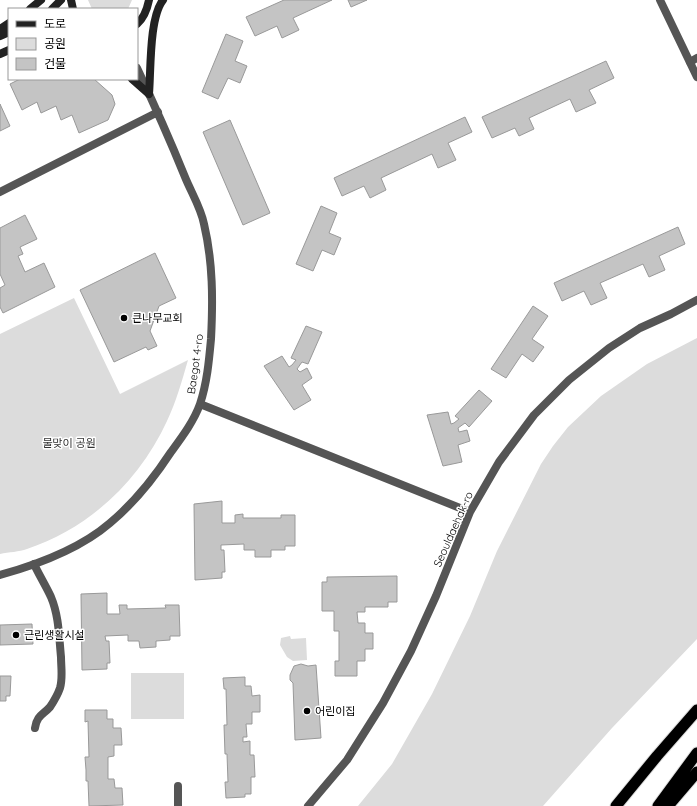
<svg xmlns="http://www.w3.org/2000/svg" width="697" height="806" font-family="Quicksand,'Noto Sans KR',sans-serif">
<rect width="100%" height="100%" fill="#fff"/>
<path fill="#dcdcdc" d="M88 0H132L128 9H92Z
M74 298 120 394 188 360C182 381 176 402 167 421 140 480 90 528 27 549 19 552 9 552 0 554V334Z
M697 338V639L612 728 543 806H358L392 764 432 694 470 616 497 551 541 464 553 446 568 427 601 396 647 364Z
M290 636 291 639 306 638 307 660 293 661 287 657 280 645 281 638Z
M131 673H184V719H131Z"/>
<path fill="#c4c4c4" stroke="#999" d="M284 0H332L293 18 299 30 282 38 277 26 255 36 246 17Z
M348 0H367L351 7Z
M226 34 243 41 235 61 247 66 240 83 228 78 218 99 202 92Z
M606 61 614 78 589 90 596 103 576 112 570 99 529 118 534 129 519 136 515 128 492 138 482 117Z
M20 79H94L112 95 115 104 108 120 79 133 72 115 61 120 56 106 41 113 37 102 22 110 10 84Z
M0 104 10 126 0 131Z
M465 117 472 132 448 143 456 160 438 168 432 154 381 178 386 190 370 198 364 186 342 196 334 178Z
M230 120 270 213 243 225 203 132Z
M321 206 337 213 329 233 341 238 334 255 322 250 313 271 296 264Z
M25 215 37 239 20 247 23 254 18 256 25 272 44 263 55 287 3 313 0 307V288L5 285 0 274V228Z
M678 227 685 244 659 256 665 270 649 277 643 264 600 283 607 298 591 305 584 291 562 301 554 283Z
M155 253 176 298 159 306 150 331 157 346 148 350 146 347 114 362 80 290Z
M533 306 548 316 532 339 544 347 533 362 522 354 506 378 491 369Z
M306 326 322 332 308 364 302 362 297 369 300 372 307 368 312 378 302 385 311 400 294 410 264 366 282 356 289 367 292 365 296 360 291 358Z
M479 390 492 401 469 427 465 423 458 428 459 432 467 430 470 441 458 445 462 462 443 466 427 415 448 412 451 424 454 423 459 419 455 416Z
M222 501V523H235V515L243 514V518H281V515H295V546H285V550H271V557H255V550H244V544L221 545V550H224L225 572H222V578L195 580 194 504Z
M397 576V602H388V607H365V612H357L358 623H365V633H373V649H365V661H357V676H335V661H339V631H334V611H322V582H327V577Z
M107 593V614H120L119 605H127V609L166 608 165 605H179L180 636H170V640L156 641V647L140 648 139 641H128V635L105 636 106 641H109L110 663H107V669L82 670 81 594Z
M32 624 33 644 0 645V625Z
M301 664 308 666 316 665 321 738 295 740 293 683 290 680V675L294 666Z
M0 676H11L10 696H6V701H0Z
M245 677V686H251L252 696 260 695V712H252V724H246L247 737H243V742L250 741V755H254L255 777H251V794H245V797L226 798 225 782H228L227 754H225L224 725H227L226 689H224L223 678Z
M85 710H107V719H113V728H121L122 745H114V756L108 757V779H114L115 788H122L123 805 89 806 88 781H86V770L85 757H89L88 721 85 722Z"/>
<g fill="none" stroke-linecap="round" stroke-linejoin="round">
<g stroke="#dbdbdb" stroke-width="13">
<path id="trunk" d="M616 806 657 756 697 710
M658 806 697 753
M668 806 697 772"/>
</g>
<path stroke="#555" stroke-width="8" d="M34 564C39 575 46 586 51 597 59 616 59 637 61 657 61 667 63 678 60 688 58 694 54 701 50 707 43 715 37 715 35 728
M178 786V806"/>
<path stroke="#555" stroke-width="8" d="M690 62 697 58"/>
<path stroke="#555" stroke-width="8" d="M660 0 697 77
M0 192 158 112
M200 404 470 512
M0 575C36 565 81 548 110 523 134 503 154 478 171 452 182 437 194 421 200 404 207 383 209 361 211 339 213 300 213 262 204 224 201 208 191 192 185 177 170 140 154 104 137 68
M308 806 347 760 383 703 411 651 436 596 470 512 499 462 534 415 569 380 609 348 640 328 671 314 697 300"/>
<path stroke="#222" stroke-width="8" d="M71 0 73 9
M30 9 41 0
M52 9 61 0
M137 24C144 18 147 10 149 0
M0 29 9 23
M0 36 9 32
M0 54 9 50
M132 79 149 94
M149 94C151 70 149 18 163 0"/>
<use href="#trunk" stroke="#000" stroke-width="11"/>
</g>
<g fill="#000" stroke="#fff" stroke-width="1.5">
<circle cx="124" cy="318" r="4"/>
<circle cx="16" cy="635" r="4"/>
<circle cx="307" cy="711" r="4"/>
</g>
<g text-anchor="middle" stroke-width="3" stroke-linejoin="round" paint-order="stroke">
<g font-size="11" fill="#000" stroke="#fff" text-anchor="start">
<text x="132" y="322">큰나무교회</text>
<text x="24" y="639">근린생활시설</text>
<text x="315" y="715">어린이집</text>
</g>
<g font-size="11" fill="#000" stroke="#fff">
<text transform="translate(195 364) rotate(-82)" y="4">Baegot 4-ro</text>
<text transform="translate(453 529) rotate(-66)" y="4">Seouldaehak-ro</text>
</g>
<g font-size="11" fill="#333" stroke="#fff">
<text x="69" y="447">물맞이 공원</text>
</g>
</g>
<rect x="8" y="8" width="130" height="72" fill="#ffffff" stroke="#999999"/>
<rect x="16" y="21" width="20" height="6" fill="#222222" stroke="#999999"/>
<text x="44" y="28" font-size="12" fill="#000000">도로</text>
<rect x="16" y="38" width="20" height="12" fill="#dcdcdc" stroke="#999999"/>
<text x="44" y="48" font-size="12" fill="#000000">공원</text>
<rect x="16" y="58" width="20" height="12" fill="#c4c4c4" stroke="#999999"/>
<text x="44" y="68" font-size="12" fill="#000000">건물</text>
</svg>
